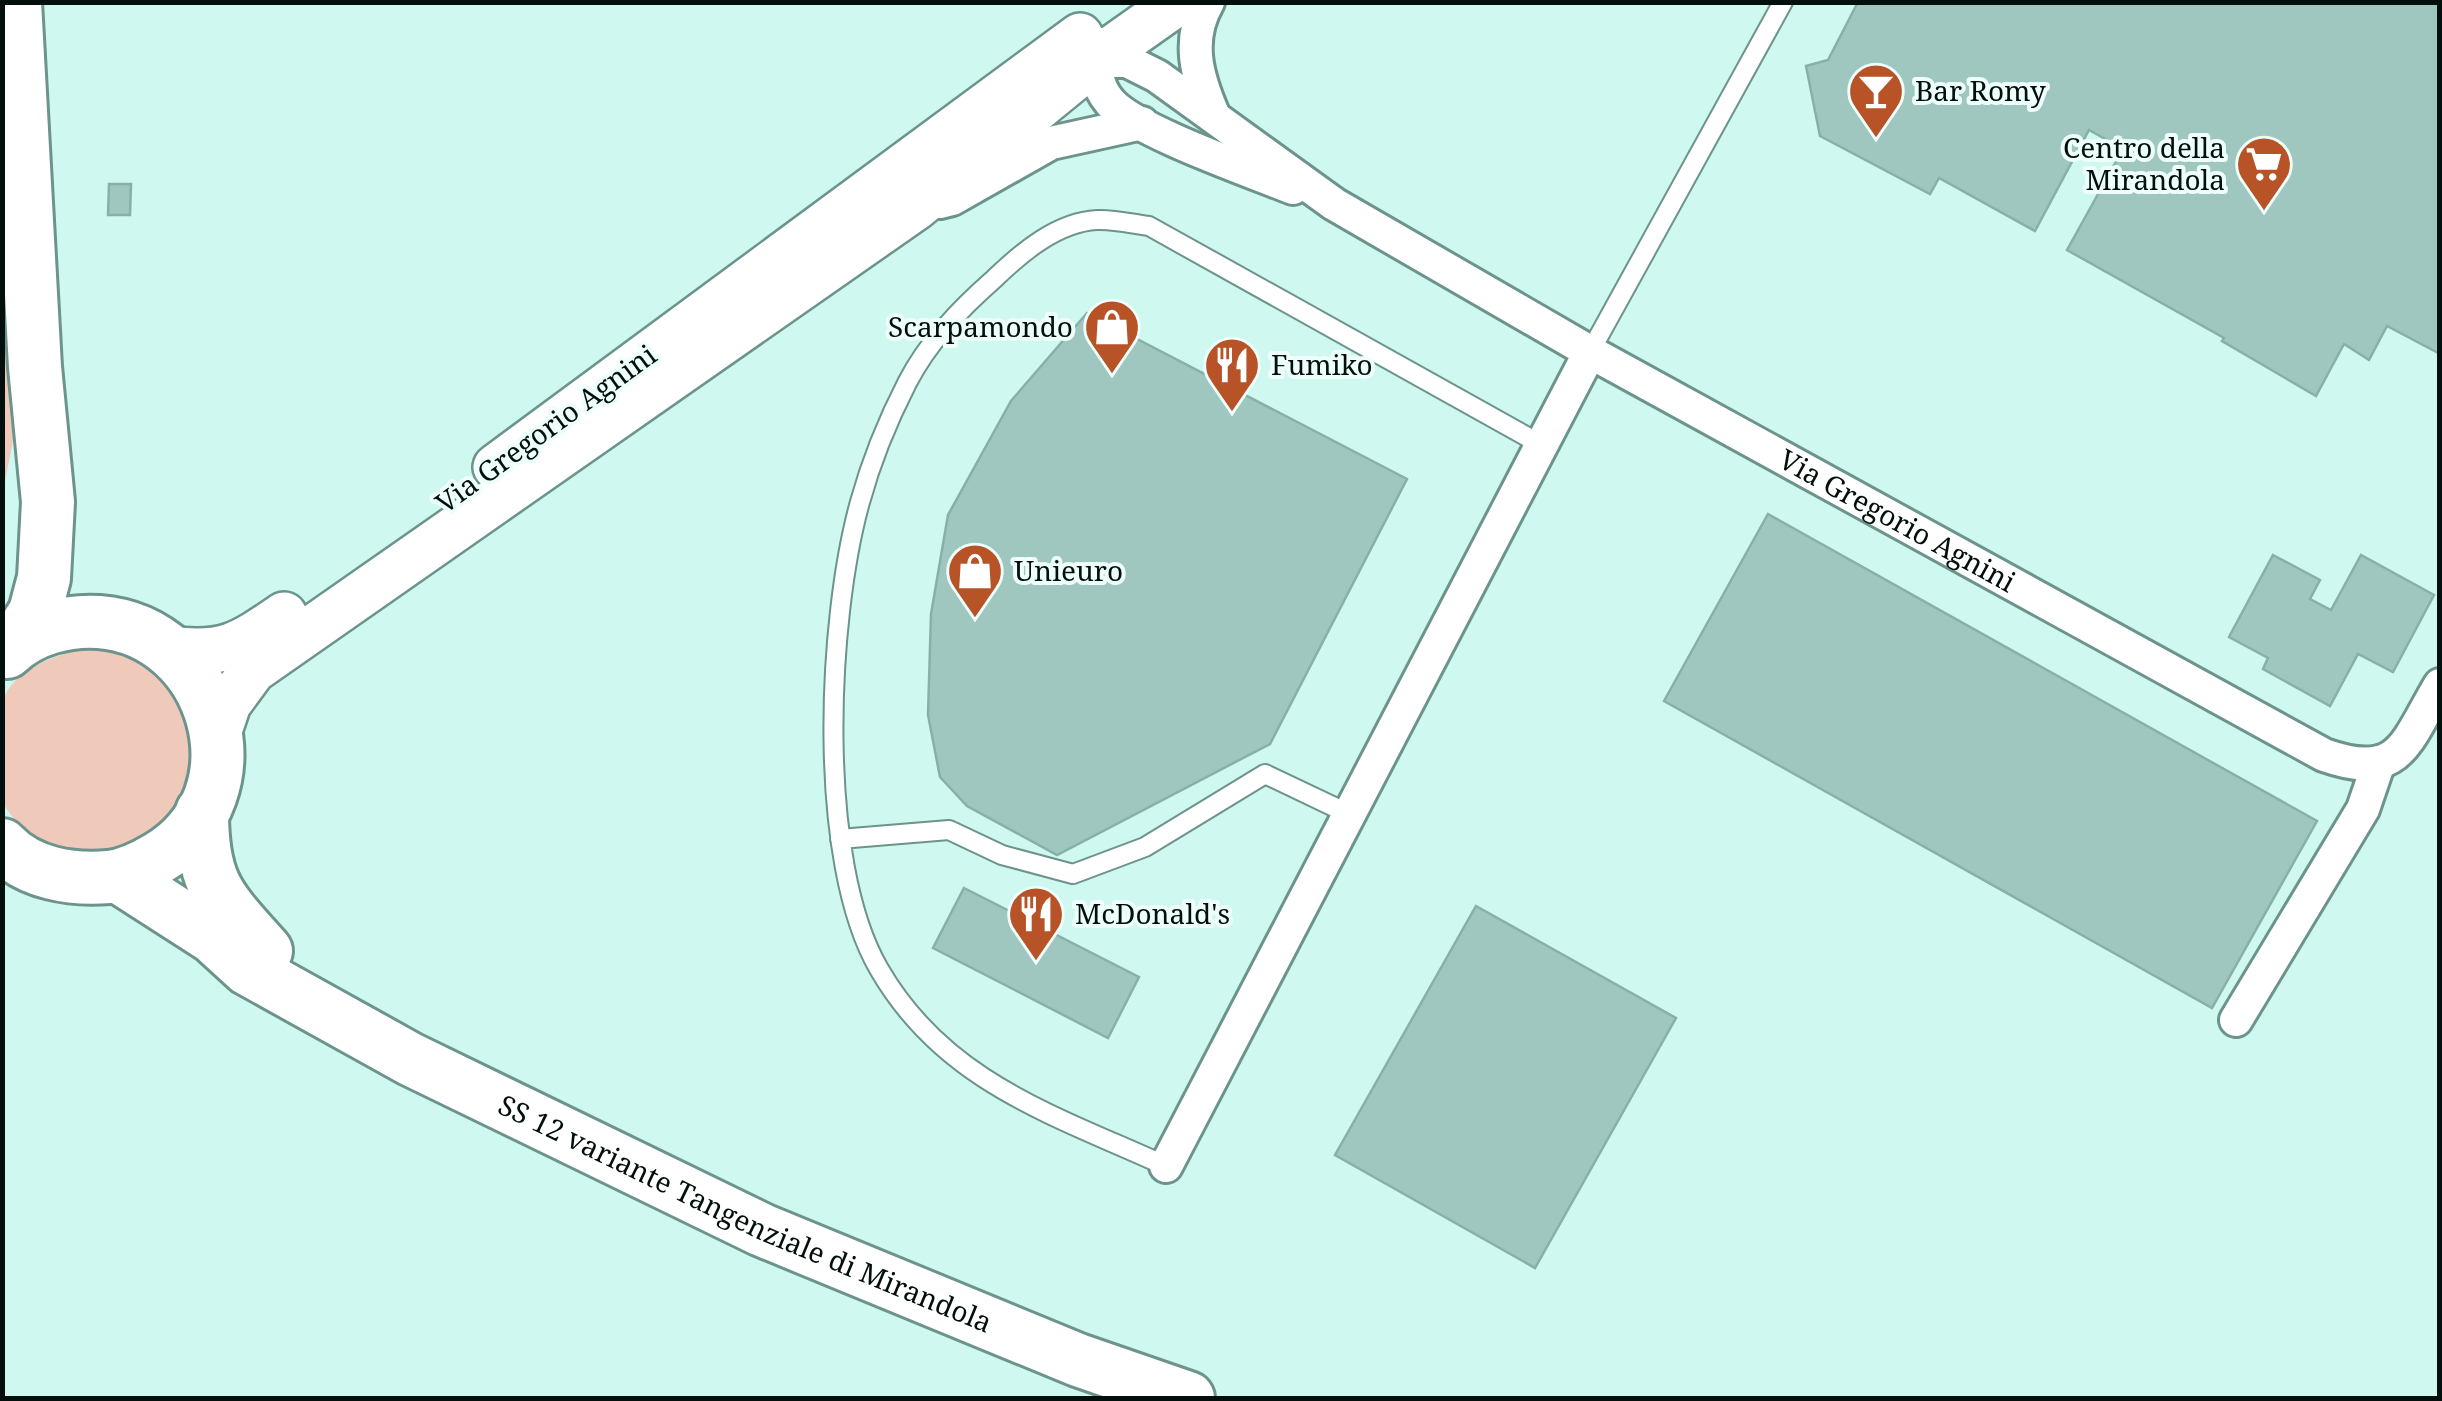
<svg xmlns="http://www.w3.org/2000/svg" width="2442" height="1401" font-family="'Noto Serif',serif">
<rect width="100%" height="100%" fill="#cef8f0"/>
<path fill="#efcabb" d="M3 308 22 312 14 435 3 492Z
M84 649C244 656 212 874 76 851 43 845 20 832 3 803 3 782 0 717 3 701 13 669 55 655 84 649Z"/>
<path fill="#9fc7c0" stroke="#88b0a9" stroke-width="2.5" d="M1858 2H2440V354L2387 326 2369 360 2344 344 2316 396 2222 341 2224 338 2067 250 2123 149 2089 130 2035 231 1939 178 1930 194 1820 136 1806 66 1828 60Z
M109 184H131L130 215H108Z
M1087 313 1407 479 1270 744 1057 855 967 806 940 777 928 715 931 614 948 515 1011 401Z
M1768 514 2317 821 2212 1008 1664 701Z
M2273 555 2320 580 2310 599 2331 610 2361 555 2434 595 2393 672 2358 654 2330 706 2263 669 2268 658 2229 637Z
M964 888 1139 977 1108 1038 933 948Z
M1476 906 1676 1018 1535 1268 1335 1155Z"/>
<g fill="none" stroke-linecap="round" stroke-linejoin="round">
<g stroke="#6c938c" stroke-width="22">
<path id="lane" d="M1590 352 1783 2
M840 839 949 830 1002 855 1073 874 1145 847 1265 774 1349 814
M1166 1166C1054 1115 944 1082 879 969 816 861 827 620 860 502 871 462 888 420 907 383 928 342 960 309 994 279 1021 253 1057 222 1097 220 1114 219 1133 224 1149 226L1542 445"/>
</g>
<g stroke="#6c938c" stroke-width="38">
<g id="street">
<path d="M1208 2C1186 40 1197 77 1213 114"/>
<path d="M1101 44C1093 64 1096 86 1110 102 1133 130 1254 172 1293 188"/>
<path id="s1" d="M1090 61H1127L1157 76 1334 204 1590 352 2324 755C2401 782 2405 743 2440 685"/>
<path d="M940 202 952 199 1051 143 1142 123"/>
<path d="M2236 1020 2363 809 2378 765"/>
<path d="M1166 1166 1590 352"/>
</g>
</g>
<g stroke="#6c938c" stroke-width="50">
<path id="secondary" d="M496 467 1080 36
M169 649C224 656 239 646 284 615
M217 737 228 704 253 670 916 207 1096 60 1178 2"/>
</g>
<g stroke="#6c938c" stroke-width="58">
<g id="primary">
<path d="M15 2 35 367 48 502 44 578 35 612 16 643"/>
<path d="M202 812C202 885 219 898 266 951"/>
<path d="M2 845C29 874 72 880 109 877 126 875 143 867 158 858 264 796 218 631 99 622 67 620 31 629 7 652"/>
<path id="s2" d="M118 876 213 937 248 969 410 1059 762 1230 1078 1360 1188 1398"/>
</g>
</g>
<use href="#lane" stroke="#fff" stroke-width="18"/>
<use href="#street" stroke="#fff" stroke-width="32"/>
<use href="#secondary" stroke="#fff" stroke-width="45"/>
<use href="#primary" stroke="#fff" stroke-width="52"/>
</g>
<defs>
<g id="bar-pin" transform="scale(2.875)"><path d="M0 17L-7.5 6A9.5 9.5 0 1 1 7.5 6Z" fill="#b85227" stroke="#eefffb"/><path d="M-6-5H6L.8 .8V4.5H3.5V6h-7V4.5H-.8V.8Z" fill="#fff"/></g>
<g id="supermarket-pin" transform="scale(2.875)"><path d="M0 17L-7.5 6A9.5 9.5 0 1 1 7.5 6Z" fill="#b85227" stroke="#eefffb"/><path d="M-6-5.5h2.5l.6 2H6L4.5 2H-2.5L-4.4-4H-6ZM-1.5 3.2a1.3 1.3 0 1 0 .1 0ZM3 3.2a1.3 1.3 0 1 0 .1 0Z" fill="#fff"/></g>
<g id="shop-pin" transform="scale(2.875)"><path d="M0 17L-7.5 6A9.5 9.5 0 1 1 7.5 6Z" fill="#b85227" stroke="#eefffb"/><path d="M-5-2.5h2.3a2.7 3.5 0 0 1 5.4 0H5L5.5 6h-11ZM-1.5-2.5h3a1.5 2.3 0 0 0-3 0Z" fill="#fff"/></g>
<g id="restaurant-pin" transform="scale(2.875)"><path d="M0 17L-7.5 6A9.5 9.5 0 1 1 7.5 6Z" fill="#b85227" stroke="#eefffb"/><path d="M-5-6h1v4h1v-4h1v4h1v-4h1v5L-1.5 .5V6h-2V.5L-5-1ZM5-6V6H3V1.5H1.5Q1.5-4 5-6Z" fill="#fff"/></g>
</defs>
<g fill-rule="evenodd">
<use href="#bar-pin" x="1876" y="91"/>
<use href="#supermarket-pin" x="2264" y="164"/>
<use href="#shop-pin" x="1112" y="327"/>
<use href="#restaurant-pin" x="1232" y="365"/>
<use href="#shop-pin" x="975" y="571"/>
<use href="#restaurant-pin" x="1036" y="914"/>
</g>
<g text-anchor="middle" stroke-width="8" stroke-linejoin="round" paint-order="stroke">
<g font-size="28" fill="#020f0c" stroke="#eefffb" text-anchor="start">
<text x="1915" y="101">Bar Romy</text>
<text x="2225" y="158" text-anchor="end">Centro della<tspan x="2225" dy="32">Mirandola</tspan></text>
<text x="1073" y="337" text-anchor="end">Scarpamondo</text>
<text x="1271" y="375">Fumiko</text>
<text x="1014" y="581">Unieuro</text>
<text x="1075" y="924">McDonald's</text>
</g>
<g font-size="28" fill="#020f0c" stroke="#eefffb">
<text transform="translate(546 429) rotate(-36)" y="10">Via Gregorio Agnini</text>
<text dy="10" stroke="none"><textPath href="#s1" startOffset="935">Via Gregorio Agnini</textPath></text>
<text dy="10" stroke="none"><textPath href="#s2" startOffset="715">SS 12 variante Tangenziale di Mirandola</textPath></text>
</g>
</g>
<rect width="2442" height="1401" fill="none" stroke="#020f0c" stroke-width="10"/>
</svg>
